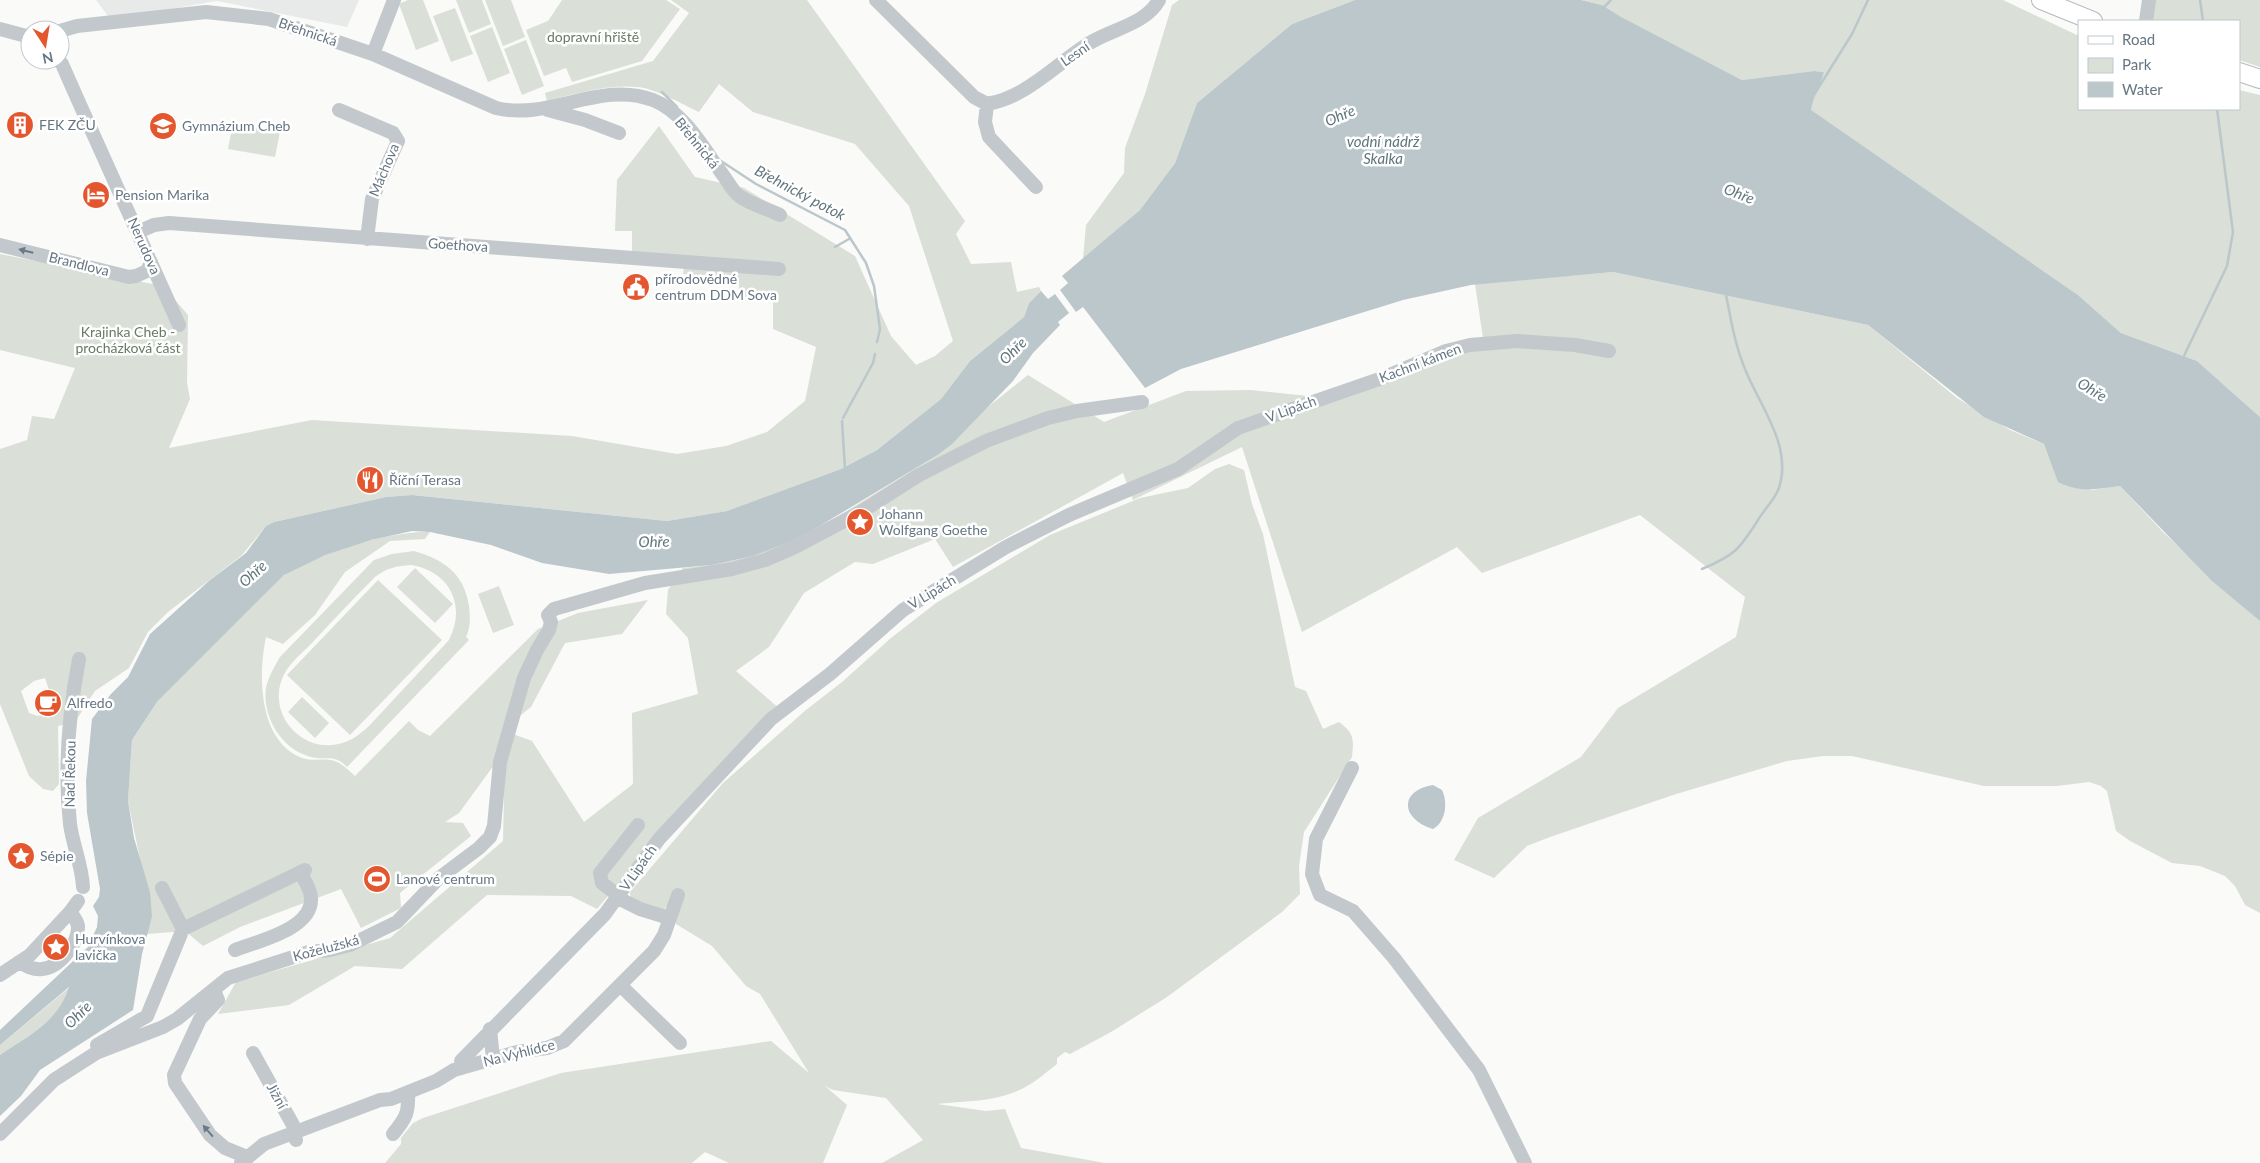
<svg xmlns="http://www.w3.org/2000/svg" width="2260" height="1163" font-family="Lato,sans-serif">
<rect width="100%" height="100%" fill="#fafaf8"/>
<path fill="#e8e9e9" d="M96 0H359L347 27 217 1 141 14 108 16Z"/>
<path fill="#dadfd7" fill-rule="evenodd" d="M408 0H423L439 41 416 50 399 4Z
M456 0H482L491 24 469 33Z
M485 0H511L525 37 503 46Z
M562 0H666L680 9 642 61 572 82 566 68 544 76 526 30 548 21Z
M671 0H807L965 221 956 234 971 264 1011 262 1017 292 1039 287 1041 291 1029 303 1024 317 970 361 941 399 877 450 841 469 727 511 667 521 412 495 386 497 274 522 266 526 242 555 168 612 148 632 129 668 95 691 75 722 58 726 59 784 53 791 43 789 29 776 0 704V449L27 440 32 416 54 419 75 368 0 350V254L163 286 188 315 187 383 190 399 169 448 312 420 572 436 677 454 726 446 767 432 805 401 816 347 773 329V300L739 296V278L683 274 685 260 632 255V231H615L617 180 659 126 695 177 744 188 855 256 891 336 916 365 935 356 953 341 909 206 855 144 753 112 719 84 699 112C682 104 656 89 638 87 608 84 577 93 547 101L545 93 653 61 689 13ZM45 678 56 712 38 716 29 713 21 691 34 681Z
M1179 0H1355L1292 24 1197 103 1175 163 1140 210 1083 259 1086 225 1124 173 1125 148 1145 94 1172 5Z
M1581 0H2003L2079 36V109H2239V90L2260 95V417L2197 361 2121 333 2078 295 1810 110 1813 96 1824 72 1814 71 1742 80 1620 17 1602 5Z
M2154 0H2260V67L2239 60V21H2151Z
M455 8 473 54 451 62 433 16Z
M492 27 510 73 488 82 470 36Z
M526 40 544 86 522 95 504 49Z
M233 123 280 132 275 157 228 149Z
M1613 272 1868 325 1957 398 2010 430 2044 444 2048 454 2092 490 2120 486 2163 532 2260 621V913L2245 905 2235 886 2225 876 2200 866 2172 863 2130 841 2116 831 2107 791 2101 786 2089 782 2057 786H1984L1852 756H1823L1787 761 1673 795 1550 837 1527 846 1494 878 1454 860 1478 818 1581 757 1618 708 1736 637 1745 597 1640 515 1482 573 1457 547 1302 632 1242 447 1133 500 1123 473 953 567 935 539 873 564 855 562 804 593 769 647 736 671 781 710 714 770 597 909 571 896 487 895 402 969 355 966 289 1005 218 1014 236 982 390 938 503 841 505 750 459 813 445 822 463 823 471 836 400 893 401 908 361 928 341 889 240 927 203 946 185 931 147 934 152 917 128 801 132 740 157 702 267 592C272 587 277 581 283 576 313 553 393 530 430 532L425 539 390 541 345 572 315 615 283 644 266 637C258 675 258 741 302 758 313 762 327 757 337 762 344 765 350 772 355 776L409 721 418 730 430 736 538 629 578 613 648 600 622 634 565 643 531 707 502 730 532 741 584 822 633 784 632 713 698 694 688 638 666 614 668 590 683 568 712 565 753 556 818 527 845 512 936 456 989 406 1028 375 1104 422 1186 391 1251 390 1327 398 1449 354 1484 345 1475 284Z
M1229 464 1244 470 1252 504 1263 534 1295 687 1306 691 1323 729 1339 722C1354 733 1354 739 1352 757L1304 832 1299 866 1300 894 1282 912 1167 997 1111 1032 1070 1054 1065 1052 1057 1058V1064C1044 1074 1031 1086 1015 1092 990 1102 963 1101 937 1104L986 1111 1005 1109 1021 1148 1105 1163H882L923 1140 886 1098 833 1090 825 1086 847 1105 823 1163H729L705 1152 692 1163H385L401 1144V1138L413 1123 423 1118 561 1073 771 1041 809 1073 760 994 746 986 712 946 676 924 668 906 663 910 631 899 630 892 723 783 806 710 842 682 891 638 936 603 1050 535 1140 498 1188 488 1215 469Z
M414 551C444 560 464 573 469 606 470 616 471 627 466 637L469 640 347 767C333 753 329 761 311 757 282 750 262 717 266 688 268 677 275 666 280 657L374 560 392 554ZM411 565C449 571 467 605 449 640L369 726C358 736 347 744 332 745 297 748 269 712 282 679 287 665 301 654 311 644 332 621 353 599 375 577 386 568 397 566 411 565Z
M415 568 453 604 435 623 397 587Z
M378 580 442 640 350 735 287 675Z
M499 586 514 625 493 633 478 594Z
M302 697 329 723 315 738 288 712Z
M70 987C58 1022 29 1035 0 1055V1045Z"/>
<path fill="#bbc7cb" d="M1355 0H1581L1602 5 1621 17 1742 80 1814 71 1824 72C1820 86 1813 96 1811 110L2078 295 2121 333 2197 361 2260 417V621L2211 580 2120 486C2096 489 2081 493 2058 482L2044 444 1984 417 1868 325 1613 272 1471 285 1403 300 1181 369 1145 388 1083 307 1076 312 1060 290 1068 283 1062 276 1140 210 1175 163 1197 103 1292 24Z
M1041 291 1048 299 1055 294 1069 313 1058 322 1060 325 1033 353 1013 381 952 444 936 456 818 527 792 541 753 556 712 565 609 574 542 563 491 545 430 532 412 531 371 540 325 555 284 575 157 702 132 740 128 801 134 838 150 892 152 917 142 954 133 1010 40 1070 21 1096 0 1116V1055C28 1036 59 1021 69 987L0 1045V1030L88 947 97 927 98 916 93 906 99 897 100 889 87 813 86 781 92 719 111 694 128 677 150 634 210 580 246 553 266 526 274 522 386 497 412 495 667 521 727 511 841 469 877 450 941 399 970 361 1024 317 1029 303Z
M1433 785 1442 790C1448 802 1446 822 1433 829 1401 819 1398 791 1433 785Z"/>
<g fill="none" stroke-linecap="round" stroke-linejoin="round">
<path stroke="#bbc7cb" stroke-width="2.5" d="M2200 0 2203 21
M1603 8 1611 0
M662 92 677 107
M1812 98 1852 34 1868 0
M721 161 756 184 845 230 866 263 874 286 880 329 877 342
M835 247 849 239
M2183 358 2227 266 2233 232 2217 109
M843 418 873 363 875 354
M842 421 845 469
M1702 569C1735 555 1739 550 1758 520 1764 510 1775 499 1779 488 1793 446 1759 405 1745 369 1735 345 1731 320 1726 295"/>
<g stroke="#b5babe" stroke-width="20">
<path id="major" d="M2041 0 2093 21
M2239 72 2260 79"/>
</g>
<path stroke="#c3c8cc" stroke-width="14" d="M876 0 974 97 987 104C1027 97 1055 65 1088 44 1111 29 1145 25 1159 0
M2146 21 2149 0
M0 29 30 37
M60 31 77 26 206 12 269 19 373 54 496 108C549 121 601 80 653 100 684 112 704 149 723 175 727 180 731 188 736 193 744 202 768 209 780 215
M373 54 394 0
M58 60 62 64 77 98 179 325
M987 104 985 122 989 137 1036 187
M339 110 393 133 398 141 372 199 367 239
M548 110 585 120 619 133
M138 232 154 225 169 223 779 269
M0 245 129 277 136 276 147 271 151 262
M79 659C69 712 64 770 70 824 73 846 82 865 83 887
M1352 768 1316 839 1312 874 1320 895 1353 911 1394 958 1479 1070 1525 1163
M619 896 602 883 600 873 638 825
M618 898 640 909 669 918
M183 929 305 870
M235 950C258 941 313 929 311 898 311 889 304 880 300 872
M19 962C26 966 33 970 42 969 59 968 79 943 78 926 77 920 73 916 70 912
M0 975 30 955 70 912 78 901
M620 985 654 951 664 935 678 895
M214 990 218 1000 200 1019 174 1075 175 1083 210 1135 225 1148 247 1157
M490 1029 493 1059
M97 1045 147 1016 183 929 162 888
M253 1053 293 1125 296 1140
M461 1061 605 914 659 839 771 719 830 674 903 610 1006 547 1069 515 1178 469 1238 428 1385 377 1446 351 1470 345 1517 341 1575 345 1609 351
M0 1134 54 1080 96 1053 163 1027 177 1019 228 978 309 952 330 950 350 945 397 922 439 878 479 848 490 837 494 826 500 762 524 678 537 650 549 630 551 622 548 615 554 609 645 583 732 569 765 560 795 547 861 512 919 475 986 441 1048 418 1077 411 1142 402
M393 1134C406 1118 409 1113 408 1092
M241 1163 264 1144 380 1100 391 1099 436 1081 454 1070 517 1052 547 1048 564 1041 620 985 680 1043"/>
<use href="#major" stroke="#fff" stroke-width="18"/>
</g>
<defs><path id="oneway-solid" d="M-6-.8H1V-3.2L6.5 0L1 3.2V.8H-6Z" transform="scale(1.25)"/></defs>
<g fill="#6a7a87">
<use href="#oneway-solid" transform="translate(26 251) rotate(-166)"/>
<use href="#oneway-solid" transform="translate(208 1131) rotate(-131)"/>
</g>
<defs>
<g id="building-disc" transform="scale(1.4375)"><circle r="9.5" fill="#e4572e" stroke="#fff"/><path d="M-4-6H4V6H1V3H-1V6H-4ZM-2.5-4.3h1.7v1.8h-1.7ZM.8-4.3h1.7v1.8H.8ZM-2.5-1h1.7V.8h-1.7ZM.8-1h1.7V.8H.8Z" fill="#fff"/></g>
<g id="school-disc" transform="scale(1.4375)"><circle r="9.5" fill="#e4572e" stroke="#fff"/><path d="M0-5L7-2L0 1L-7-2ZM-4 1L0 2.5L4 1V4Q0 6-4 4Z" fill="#fff"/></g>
<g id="hotel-disc" transform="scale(1.4375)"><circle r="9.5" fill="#e4572e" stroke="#fff"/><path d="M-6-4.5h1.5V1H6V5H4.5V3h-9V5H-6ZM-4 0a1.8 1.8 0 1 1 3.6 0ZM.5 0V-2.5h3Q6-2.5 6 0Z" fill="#fff"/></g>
<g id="civic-disc" transform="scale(1.4375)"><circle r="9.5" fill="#e4572e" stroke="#fff"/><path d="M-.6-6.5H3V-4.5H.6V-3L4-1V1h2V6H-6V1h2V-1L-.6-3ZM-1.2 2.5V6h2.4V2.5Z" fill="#fff"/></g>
<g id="restaurant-disc" transform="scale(1.4375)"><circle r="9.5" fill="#e4572e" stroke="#fff"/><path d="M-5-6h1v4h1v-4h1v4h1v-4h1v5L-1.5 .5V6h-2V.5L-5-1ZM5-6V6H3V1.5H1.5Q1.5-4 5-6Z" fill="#fff"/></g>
<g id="sight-disc" transform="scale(1.4375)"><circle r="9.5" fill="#e4572e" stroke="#fff"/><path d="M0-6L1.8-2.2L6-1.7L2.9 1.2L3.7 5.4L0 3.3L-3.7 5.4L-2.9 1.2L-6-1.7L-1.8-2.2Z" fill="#fff"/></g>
<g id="cafe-disc" transform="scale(1.4375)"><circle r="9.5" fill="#e4572e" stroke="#fff"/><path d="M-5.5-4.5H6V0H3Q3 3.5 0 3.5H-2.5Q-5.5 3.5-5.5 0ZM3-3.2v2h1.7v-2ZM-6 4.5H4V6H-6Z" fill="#fff"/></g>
<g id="stadium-disc" transform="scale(1.4375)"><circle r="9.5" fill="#e4572e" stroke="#fff"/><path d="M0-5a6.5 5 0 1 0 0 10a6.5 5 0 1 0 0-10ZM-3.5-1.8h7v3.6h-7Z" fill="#fff"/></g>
</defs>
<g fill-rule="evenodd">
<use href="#building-disc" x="20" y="125"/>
<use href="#school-disc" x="163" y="126"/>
<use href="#hotel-disc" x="96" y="195"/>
<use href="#civic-disc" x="636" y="287"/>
<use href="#restaurant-disc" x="370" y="480"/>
<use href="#sight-disc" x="860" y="522"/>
<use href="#cafe-disc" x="48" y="703"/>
<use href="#sight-disc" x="21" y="856"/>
<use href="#stadium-disc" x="377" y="879"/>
<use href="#sight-disc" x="56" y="947"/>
</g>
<g text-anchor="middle" stroke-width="5" stroke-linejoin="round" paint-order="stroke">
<g font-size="14" fill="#657683" stroke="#fff">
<text transform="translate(308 32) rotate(19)" y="5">Břehnická</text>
<text transform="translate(1075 54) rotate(-35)" y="5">Lesní</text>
<text transform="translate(697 143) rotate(51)" y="5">Břehnická</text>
<text transform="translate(384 170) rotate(-67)" y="5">Máchova</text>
<text transform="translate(458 245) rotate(4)" y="5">Goethova</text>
<text transform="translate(144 246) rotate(66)" y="5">Nerudova</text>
<text transform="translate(79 264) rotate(14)" y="5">Brandlova</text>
<text transform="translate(1420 363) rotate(-21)" y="5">Kachní kámen</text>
<text transform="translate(1291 409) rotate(-20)" y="5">V Lipách</text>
<text transform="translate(932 592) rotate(-31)" y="5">V Lipách</text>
<text transform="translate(70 774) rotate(-89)" y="5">Nad Řekou</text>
<text transform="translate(638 868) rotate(-55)" y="5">V Lipách</text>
<text transform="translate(326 948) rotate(-15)" y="5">Koželužská</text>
<text transform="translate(519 1053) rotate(-14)" y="5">Na Vyhlídce</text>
<text transform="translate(277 1096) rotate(61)" y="5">Jižní</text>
</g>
<g font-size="14" fill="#687a64" stroke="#fff">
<text x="593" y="42">dopravní hřiště</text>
<text x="128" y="337">Krajinka Cheb -<tspan x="128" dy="16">procházková část</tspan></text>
</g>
<g font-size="14" fill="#657683" stroke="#fff" text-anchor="start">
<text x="39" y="130">FEK ZČU</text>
<text x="182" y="131">Gymnázium Cheb</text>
<text x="115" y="200">Pension Marika</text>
<text x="655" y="284">přírodovědné<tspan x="655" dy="16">centrum DDM Sova</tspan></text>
<text x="389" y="485">Říční Terasa</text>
<text x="879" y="519">Johann<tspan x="879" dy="16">Wolfgang Goethe</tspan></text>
<text x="67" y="708">Alfredo</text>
<text x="40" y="861">Sépie</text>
<text x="396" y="884">Lanové centrum</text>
<text x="75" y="944">Hurvínkova<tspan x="75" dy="16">lavička</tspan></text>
</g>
<g font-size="15" font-style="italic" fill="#60757c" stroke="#fff">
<text transform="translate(1340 116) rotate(-23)" y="5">Ohře</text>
<text x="1383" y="147">vodní nádrž<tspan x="1383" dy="17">Skalka</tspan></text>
<text transform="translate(800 193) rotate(28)" y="5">Břehnický potok</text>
<text transform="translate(1739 194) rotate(21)" y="5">Ohře</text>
<text transform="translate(1013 351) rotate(-45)" y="5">Ohře</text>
<text transform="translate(2092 390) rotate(31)" y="5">Ohře</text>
<text transform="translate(654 542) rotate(-1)" y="5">Ohře</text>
<text transform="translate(253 574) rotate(-42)" y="5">Ohře</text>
<text transform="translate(78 1015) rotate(-45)" y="5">Ohře</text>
</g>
</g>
<rect x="2078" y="20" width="162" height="90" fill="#ffffff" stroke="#c1c8cd"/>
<rect x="2088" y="36" width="25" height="8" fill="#ffffff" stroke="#c1c8cd"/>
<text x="2122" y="45" font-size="15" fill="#657683">Road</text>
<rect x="2088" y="58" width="25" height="15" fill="#dadfd7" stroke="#c1c8cd"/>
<text x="2122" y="70" font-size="15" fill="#657683">Park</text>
<rect x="2088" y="82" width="25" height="15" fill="#bbc7cb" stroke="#c1c8cd"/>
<text x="2122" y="95" font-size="15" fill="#657683">Water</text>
<g transform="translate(45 45) rotate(168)"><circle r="24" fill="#ffffff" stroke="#c1c8cd"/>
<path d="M0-4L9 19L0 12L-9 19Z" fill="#e4572e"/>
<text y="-8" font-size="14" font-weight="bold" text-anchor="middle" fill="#657683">N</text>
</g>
</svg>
